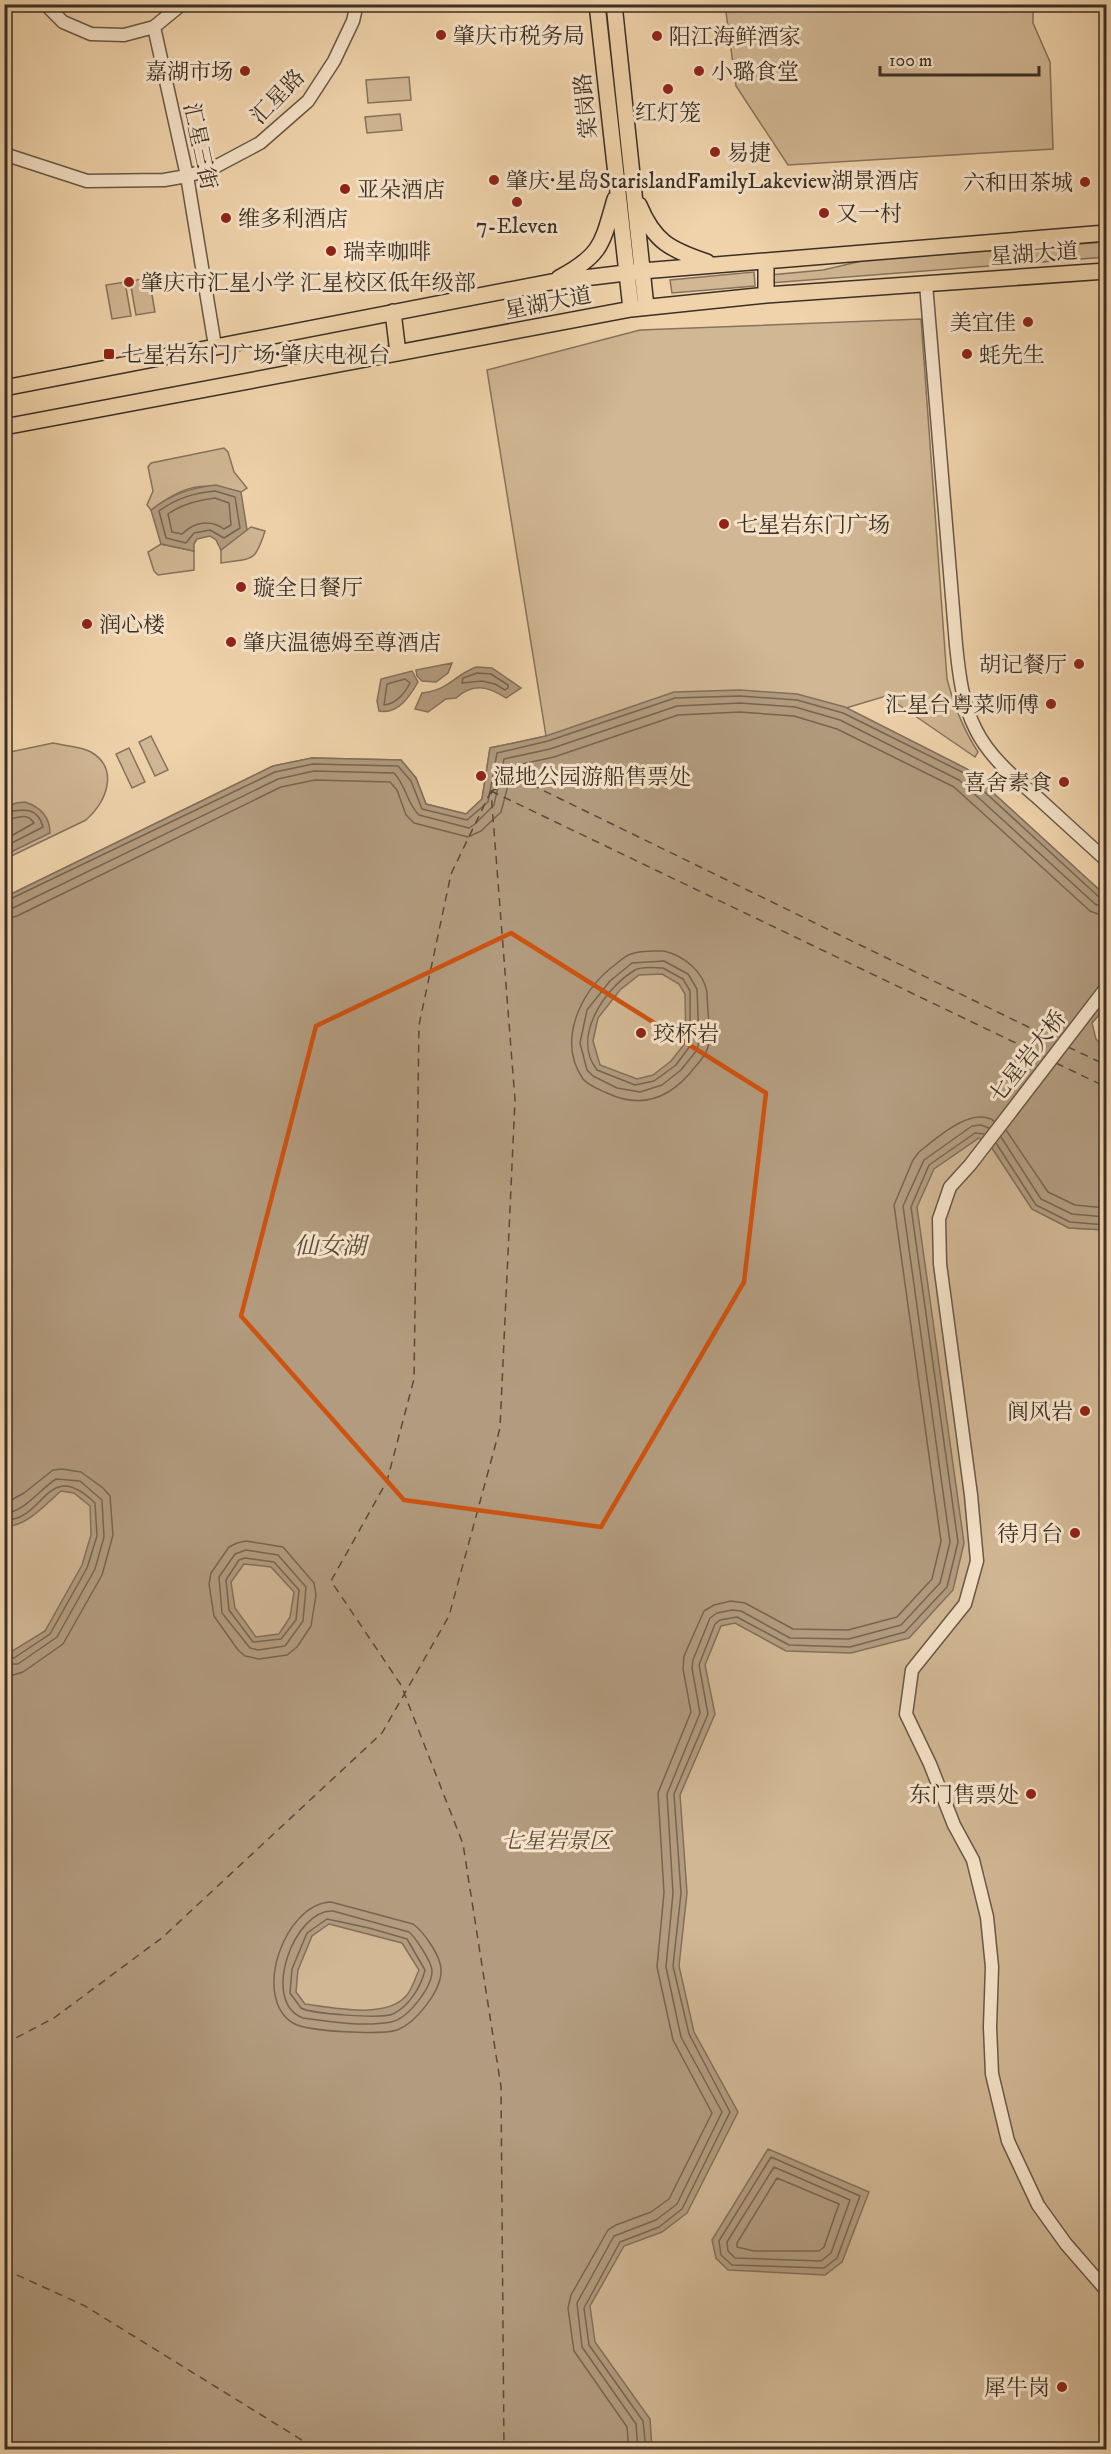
<svg xmlns="http://www.w3.org/2000/svg" width="1111" height="2454" font-family="'IM FELL DW Pica','Noto Serif SC',serif">
<rect width="100%" height="100%" fill="#f0d3ab"/>
<filter id="stains"><feTurbulence type="fractalNoise" baseFrequency=".00333" numOctaves="4"/><feColorMatrix values="0 0 0 0 .2 0 0 0 0 .09 0 0 0 0 .02 0 0 0 .5 -.17"/></filter>
<radialGradient id="worn" r=".72"><stop offset=".6" stop-color="#630" stop-opacity="0"/><stop offset="1" stop-color="#630" stop-opacity=".3"/></radialGradient>
<path fill="#d1b794" stroke="#86735d" stroke-width="1.5" d="M725 5H1033V23L1050 62 1053 149 788 165 736 86Z
M409 77 411 100 368 103 366 80Z
M400 114 402 130 367 133 365 117Z
M1106 242V257L770 283V275L823 270 866 260Z
M754 272 755 286 672 293 670 280Z
M149 278 155 312 136 315 130 281Z
M125 282 131 316 112 319 106 285Z
M921 319 947 679C954 706 963 729 978 752L975 757 886 696 846 708 967 769 1106 896 992 1148 1032 1209 1069 1228 1106 1230V2449L5 2450V897L273 766 312 758 401 760 416 778 426 804 466 814 482 799 490 748 546 736 487 370 640 330Z
M224 448 228 452 234 472 247 488 241 492C202 481 184 485 151 510L147 505 153 491 148 467 151 463Z
M251 527 265 531C255 563 253 558 221 563V550L224 546Z
M161 544 194 551V570L158 575 154 571 148 552Z
M151 736 168 770 155 776 139 742Z
M53 743C65 746 81 746 91 752 120 769 106 803 86 820L5 859V753Z
M129 748 145 782 132 788 116 754Z"/>
<path fill="#b29b7e" stroke="#82705b" stroke-width="1.5" fill-rule="evenodd" d="M216 485 241 492 247 530 221 550 216 540 210 536 197 539 194 544V551L161 544 151 510C172 494 190 488 216 485Z
M452 663 448 673 436 682 422 681 417 676 416 670Z
M476 667 492 668 521 688 506 698C488 686 473 683 456 698L446 699 428 712 415 709 422 693C449 690 453 676 476 667Z
M412 671 418 682C410 696 398 715 379 711L377 701 381 679Z
M740 690 797 694 845 707 967 769 1106 896V1007L1092 1023 1096 1039 1106 1050V1230L1069 1228 1032 1209 992 1148 979 1138 934 1169 917 1207 964 1543 953 1590 909 1638 851 1653 786 1651 735 1623 721 1626 705 1665 715 1714 680 1795 687 1893 679 1966 694 2032 738 2112 687 2213 662 2232 624 2246 590 2306 595 2342 650 2419 652 2449H5L4 1649 11 1652 45 1631 82 1565 91 1535 90 1506 74 1493 61 1491C46 1504 25 1528 5 1526V897L273 766 312 758 401 760 416 778 426 804 466 814 482 799 490 748 546 736 674 692ZM662 974 679 984 685 994 686 1042 671 1061 653 1075 637 1079 600 1065 593 1041 598 1018 620 990 639 975ZM244 1564 271 1567 294 1592 290 1617 279 1634 256 1637 235 1608 231 1582ZM329 1924 402 1943 419 1970C415 1978 412 1990 406 1996 386 2019 333 2008 305 2004L296 1992 298 1970 312 1936Z
M25 802C40 807 50 816 50 833L7 854 5 851V808L16 803Z
M768 2149 869 2192 842 2262 825 2275 728 2270 716 2258 712 2240Z"/>
<g fill="none" stroke-linecap="round" stroke-linejoin="round">
<path stroke="#766552" stroke-width="1.5" d="M215 491 235 497 240 528 224 538 210 530 194 533 186 543 166 538 159 511C177 498 194 493 215 491Z
M215 498 229 503 231 525 224 529C210 519 194 522 182 534L172 532 168 514C182 504 198 500 215 498Z
M477 673 491 674 508 685V688L505 690 495 684 482 681 462 683 463 678Z
M405 679 410 683C405 693 396 704 384 705L387 684Z
M4 812C22 810 37 805 43 827L4 847
M4 820C16 819 26 811 34 823L4 840
M4 902 275 772 313 764 398 766 411 781 422 809 467 820 488 802 497 753 548 741 675 698 740 696 797 700 843 713 964 773 1100 898 1106 900
M4 910 13 908 278 779 314 771 394 773C406 785 407 804 419 815L469 828 475 824 494 805 504 759 550 749 677 706 740 703 795 707 840 720 959 780 1095 904 1106 908
M4 919 17 916 281 787 315 780 390 782 397 790 406 815 414 823 468 837 481 831 501 812 513 766 554 757 678 715 740 712 794 716 837 729 954 787 1090 911 1106 917
M664 951C684 956 703 971 707 992 707 1006 711 1035 708 1047 706 1055 700 1061 695 1067 672 1097 643 1110 607 1093 598 1089 589 1086 583 1079 557 1041 580 993 612 967 618 963 624 956 631 954 641 950 654 951 664 951Z
M664 961 688 974 697 989 699 1041 697 1050 681 1070 662 1085 640 1092 617 1088 593 1076 587 1070 580 1043 587 1010 610 981 632 963Z
M663 968 683 979 690 991V1046L676 1065 654 1081 635 1085 597 1070C571 1037 605 988 635 970 642 966 655 968 663 968Z
M1006 1130 1048 1192 1075 1205 1106 1208
M1001 1137 1041 1199 1072 1214 1106 1217
M996 1143 1036 1205 1070 1222 1106 1225
M4 1504 24 1493 53 1470 62 1469 81 1472 103 1488 110 1496 113 1535 102 1575 63 1644 23 1672 13 1675 4 1674
M4 1513C24 1513 41 1488 56 1479L80 1481 102 1500 104 1537 95 1569 57 1637 18 1664H4
M4 1520C45 1522 46 1456 95 1503L97 1536 87 1568 50 1634 14 1658 4 1656
M246 1541 283 1547 314 1583 316 1595 311 1626 297 1647 287 1655 259 1659 245 1656 238 1650 214 1616 209 1584 211 1573 229 1547 237 1543Z
M246 1550 278 1555 306 1587 303 1621 285 1646 258 1650 250 1648 222 1613 219 1577 235 1554Z
M245 1558 274 1562 299 1590 296 1620 281 1639 253 1642 229 1610 226 1580 239 1560Z
M331 1902 413 1924C424 1932 441 1956 441 1970 442 1990 416 2023 397 2030 382 2035 307 2032 293 2023 251 1997 285 1903 331 1902Z
M333 1911 409 1932C415 1937 432 1962 432 1971 432 1987 408 2019 391 2022 363 2027 331 2022 303 2018 260 2002 294 1909 333 1911Z
M327 1919 369 1928 407 1939 425 1970C421 1987 409 2006 393 2014 381 2019 312 2014 301 2008L290 1993 292 1969 307 1933Z
M771 2157 860 2196 837 2258 824 2268 732 2265 721 2255 719 2241Z
M774 2167 850 2200 831 2253 821 2261 735 2258 728 2251 727 2242Z
M777 2178 839 2204 824 2247 819 2251H754L737 2247V2243Z
M629 2450 627 2427 574 2351 568 2308 571 2295 608 2230 616 2225 651 2212 669 2199 712 2113 673 2040 657 1967 664 1893 658 1793 691 1712 683 1669 684 1656 704 1611 714 1605 731 1601 745 1603 793 1629 848 1630 897 1617 932 1579 941 1541 894 1205 913 1160 919 1152C937 1138 971 1106 994 1121
M638 2450 636 2424 582 2347 577 2303 614 2236 656 2220 677 2204 722 2112 681 2037 666 1967 673 1893 667 1794 700 1713 692 1668 693 1660 710 1618 717 1613 732 1610 741 1611 790 1638 849 1639 901 1625 940 1583 950 1542 903 1206 924 1160 972 1126 981 1125 989 1128
M646 2450 643 2421 589 2345 584 2308 620 2242 659 2227 682 2209 730 2112 689 2034 673 1966 681 1893 674 1794 708 1714 699 1665 715 1624 720 1620 737 1617 789 1645 850 1647 905 1632 947 1587 958 1542 911 1207 929 1165 975 1133 984 1134"/>
<path stroke="#594a3c" stroke-width="1.5" stroke-dasharray="8 6" stroke-linecap="butt" d="M491 791 451 874 419 1025 414 1379 387 1481 331 1581 401 1685 463 1844 501 2087 504 2450
M491 791 1047 1058
M491 791 513 783 530 784 1059 1042
M1068 1047 1106 1065
M1056 1063 1106 1087
M4 2044 54 2018 163 1937 382 1733 449 1616 500 1428 515 1100 491 792
M4 2269 85 2306 318 2450"/>
<g stroke="#685847" stroke-width="15">
<path id="minor" d="M45 4 63 22 91 34 124 35 154 27 182 4
M154 27 187 176 215 346
M4 154 87 181 164 180 187 176 213 168 260 143 308 101 334 61 353 21 357 4
M926 284 956 645C959 674 962 703 976 730 990 758 1015 778 1038 798 1061 819 1084 840 1106 860
M1106 988 970 1165 950 1187 939 1219 940 1264 971 1495 977 1561 965 1604 912 1670 906 1714 930 1764 954 1825 973 1860 987 1917 992 1967 990 2027 992 2074 1008 2141 1038 2205 1066 2244 1106 2290"/>
</g>
<g stroke="#3b2f26" stroke-width="18">
<path id="major" d="M597 4 631 309
M614 4 646 307
M639 205C654 242 671 250 707 262
M766 262V295
M559 278C602 255 602 244 615 199
M393 312 398 353
M4 388 551 282 642 271 1106 233
M4 427 631 309 766 295 1106 271"/>
</g>
<use href="#minor" stroke="#f5e2c8" stroke-width="12"/>
<use href="#major" stroke="#f0d3ab" stroke-width="15"/>
</g>
<path fill="none" stroke="#ce5310" stroke-width="4.5" stroke-linejoin="round" d="M511 933 766 1093 744 1282 601 1527 404 1500 241 1316 316 1026Z"/>
<g fill="#8f2418" stroke="#f5e2c8" stroke-width="2">
<circle cx="441" cy="35" r="6"/>
<circle cx="657" cy="36" r="6"/>
<circle cx="245" cy="71" r="6"/>
<circle cx="699" cy="71" r="6"/>
<circle cx="668" cy="89" r="6"/>
<circle cx="715" cy="152" r="6"/>
<circle cx="494" cy="180" r="6"/>
<circle cx="1085" cy="182" r="6"/>
<circle cx="345" cy="189" r="6"/>
<circle cx="517" cy="202" r="6"/>
<circle cx="824" cy="213" r="6"/>
<circle cx="226" cy="218" r="6"/>
<circle cx="331" cy="251" r="6"/>
<circle cx="129" cy="282" r="6"/>
<circle cx="1028" cy="322" r="6"/>
<rect x="103" y="348" width="12" height="12" rx="3"/>
<circle cx="967" cy="354" r="6"/>
<circle cx="724" cy="524" r="6"/>
<circle cx="241" cy="587" r="6"/>
<circle cx="87" cy="624" r="6"/>
<circle cx="231" cy="642" r="6"/>
<circle cx="1079" cy="664" r="6"/>
<circle cx="1051" cy="704" r="6"/>
<circle cx="481" cy="776" r="6"/>
<circle cx="1064" cy="782" r="6"/>
<circle cx="641" cy="1033" r="6"/>
<circle cx="1085" cy="1411" r="6"/>
<circle cx="1075" cy="1533" r="6"/>
<circle cx="1031" cy="1794" r="6"/>
<circle cx="1062" cy="2387" r="6"/>
</g>
<g text-anchor="middle" stroke-width="6" stroke-linejoin="round" paint-order="stroke">
<g font-size="22" fill="#3b2f26" stroke="#f5e2c8" text-anchor="start">
<text x="453" y="43">肇庆市税务局</text>
<text x="669" y="44">阳江海鲜酒家</text>
<text x="233" y="79" text-anchor="end">嘉湖市场</text>
<text x="711" y="79">小璐食堂</text>
<text x="668" y="120" text-anchor="middle">红灯笼</text>
<text x="727" y="160">易捷</text>
<text x="506" y="188">肇庆·星岛StarislandFamilyLakeview湖景酒店</text>
<text x="1073" y="190" text-anchor="end">六和田茶城</text>
<text x="357" y="197">亚朵酒店</text>
<text x="836" y="221">又一村</text>
<text x="238" y="226">维多利酒店</text>
<text x="517" y="233" text-anchor="middle">7-Eleven</text>
<text x="343" y="259">瑞幸咖啡</text>
<text x="141" y="290">肇庆市汇星小学 汇星校区低年级部</text>
<text x="1016" y="330" text-anchor="end">美宜佳</text>
<text x="121" y="362">七星岩东门广场·肇庆电视台</text>
<text x="979" y="362">蚝先生</text>
<text x="736" y="532">七星岩东门广场</text>
<text x="253" y="595">璇全日餐厅</text>
<text x="99" y="632">润心楼</text>
<text x="243" y="650">肇庆温德姆至尊酒店</text>
<text x="1067" y="672" text-anchor="end">胡记餐厅</text>
<text x="1039" y="712" text-anchor="end">汇星台粤菜师傅</text>
<text x="493" y="784">湿地公园游船售票处</text>
<text x="1052" y="790" text-anchor="end">喜舍素食</text>
<text x="653" y="1041">珓杯岩</text>
<text x="1073" y="1419" text-anchor="end">阆风岩</text>
<text x="1063" y="1541" text-anchor="end">待月台</text>
<text x="1019" y="1802" text-anchor="end">东门售票处</text>
<text x="1050" y="2395" text-anchor="end">犀牛岗</text>
</g>
<g font-size="22" fill="#3b2f26" stroke="#f5e2c8">
<text transform="translate(277 96) rotate(-46)" y="8">汇星路</text>
<text transform="translate(585 106) rotate(-96)" y="8">棠岗路</text>
<text transform="translate(201 146) rotate(78)" y="8">汇星三街</text>
<text transform="translate(1034 253) rotate(-4)" y="8">星湖大道</text>
<text transform="translate(548 302) rotate(-11)" y="8">星湖大道</text>
<text transform="translate(1027 1056) rotate(-52)" y="8">七星岩大桥</text>
</g>
<g font-size="22" font-style="italic" fill="#594a3c" stroke="#f5e2c8">
<text x="556" y="1848">七星岩景区</text>
</g>
<g font-size="24" font-style="italic" fill="#594a3c" stroke="#f5e2c8">
<text x="330" y="1254">仙女湖</text>
</g>
</g>
<rect width="1111" height="2454" fill="none" stroke="#f0d3ab" stroke-width="24"/>
<rect x="6" y="6" width="1099" height="2442" fill="none" stroke="#3b2f26" stroke-width="3"/>
<rect x="12" y="12" width="1087" height="2430" fill="none" stroke="#3b2f26" stroke-width="1.5"/>
<path d="M880 66v9h159v-9" fill="none" stroke="#3b2f26" stroke-width="3"/>
<text x="889" y="66" font-size="18" fill="#3b2f26" stroke="#f5e2c8" stroke-width="4.5" paint-order="stroke">100 m</text>
<rect width="100%" height="100%" filter="url(#stains)"/>
<rect width="100%" height="100%" fill="url(#worn)"/>
</svg>
